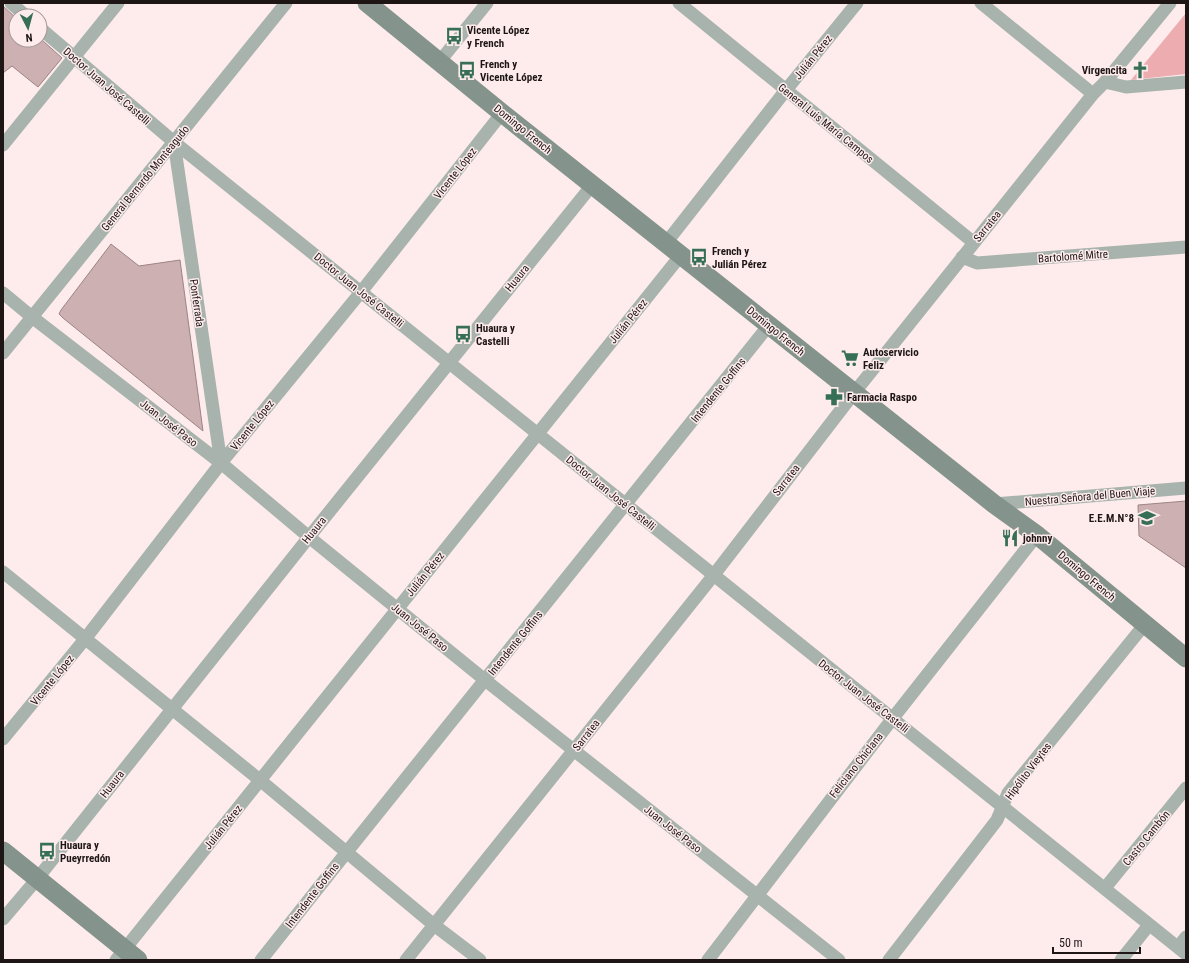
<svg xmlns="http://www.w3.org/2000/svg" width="1189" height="963" font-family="'Roboto Condensed',sans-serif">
<rect width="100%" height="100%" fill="#feeced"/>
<path fill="#ecacb0" d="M1186 13V74L1131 80Z"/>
<path fill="#ccb0b2" stroke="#9d8384" d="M3 6 16 18V40H42L62 58 38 87 12 66 3 73Z
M111 244 139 266 180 260 203 431 63 318 59 314 61 310Z
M1186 501V568L1139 536 1138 505Z"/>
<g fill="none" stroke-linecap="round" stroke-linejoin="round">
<path stroke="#a8b3ad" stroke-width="13" d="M11 3 26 16
M679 3 973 242
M981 3 1093 94
M40 28 174 142 1186 954
M440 61 487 3
M1105 82 1126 87 1186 82
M174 142 221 463
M3 145 118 3
M666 243 786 90 857 3
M962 257 977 263 1186 247
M3 293 32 317 221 463 309 537 485 680 839 960
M3 353 286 3
M994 504 1186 488
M3 572 261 781 434 925 480 960
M3 739 85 639 221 463 361 292 502 113
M1105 888 1186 788
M3 919 37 879 309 537 593 184
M1178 947 1186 937
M116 960 681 255
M261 960 346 853 769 325
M406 960 713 576 854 393 1093 94 1105 82 1170 3
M708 960 893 718 1037 535
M889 960 997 820 1008 793 1145 624
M1121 960 1149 925"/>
<path stroke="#84948c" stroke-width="19" d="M367 3 502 113 994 504 1037 535 1186 658
M3 851 138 960"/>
</g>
<defs>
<g id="bus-bare" transform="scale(1.38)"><path d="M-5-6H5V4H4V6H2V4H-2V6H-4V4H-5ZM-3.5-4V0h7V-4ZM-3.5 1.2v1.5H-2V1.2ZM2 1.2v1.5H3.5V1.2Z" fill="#366f56" stroke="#feeced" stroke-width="2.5" paint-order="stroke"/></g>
<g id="church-bare" transform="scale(1.38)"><path d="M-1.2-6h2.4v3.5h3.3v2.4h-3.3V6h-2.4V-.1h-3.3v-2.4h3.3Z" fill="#366f56" stroke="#feeced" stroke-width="2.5" paint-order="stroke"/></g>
<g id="supermarket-bare" transform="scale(1.38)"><path d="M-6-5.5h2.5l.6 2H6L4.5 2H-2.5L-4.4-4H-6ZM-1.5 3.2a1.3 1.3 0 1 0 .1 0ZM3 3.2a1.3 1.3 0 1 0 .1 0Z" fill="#366f56" stroke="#feeced" stroke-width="2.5" paint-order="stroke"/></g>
<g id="pharmacy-bare" transform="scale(1.38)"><path d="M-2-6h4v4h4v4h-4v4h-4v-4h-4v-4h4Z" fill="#366f56" stroke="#feeced" stroke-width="2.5" paint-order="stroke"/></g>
<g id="school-bare" transform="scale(1.38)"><path d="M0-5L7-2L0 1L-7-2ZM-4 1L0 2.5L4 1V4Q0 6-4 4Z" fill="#366f56" stroke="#feeced" stroke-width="2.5" paint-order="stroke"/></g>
<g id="restaurant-bare" transform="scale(1.38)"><path d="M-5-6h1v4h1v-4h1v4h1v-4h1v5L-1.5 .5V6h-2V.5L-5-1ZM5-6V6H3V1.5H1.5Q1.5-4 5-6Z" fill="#366f56" stroke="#feeced" stroke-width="2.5" paint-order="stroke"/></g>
</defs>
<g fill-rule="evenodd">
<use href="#bus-bare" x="454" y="36"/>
<use href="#bus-bare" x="467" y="70"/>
<use href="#church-bare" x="1140" y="70"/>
<use href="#bus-bare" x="699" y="257"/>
<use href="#bus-bare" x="463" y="334"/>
<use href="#supermarket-bare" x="850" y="358"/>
<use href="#pharmacy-bare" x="834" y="397"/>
<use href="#school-bare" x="1147" y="518"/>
<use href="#restaurant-bare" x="1010" y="538"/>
<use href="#bus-bare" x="47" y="851"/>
</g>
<g text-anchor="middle" stroke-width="3" stroke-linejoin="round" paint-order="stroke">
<g font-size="11" font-weight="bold" fill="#1e1515" stroke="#feeced" text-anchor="start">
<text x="467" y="34">Vicente López<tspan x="467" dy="13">y French</tspan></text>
<text x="480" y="68">French y<tspan x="480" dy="13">Vicente López</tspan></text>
<text x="1127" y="74" text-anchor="end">Virgencita</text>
<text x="712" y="255">French y<tspan x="712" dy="13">Julián Pérez</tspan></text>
<text x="476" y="332">Huaura y<tspan x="476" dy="13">Castelli</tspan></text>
<text x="863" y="356">Autoservicio<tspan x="863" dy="13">Feliz</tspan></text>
<text x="847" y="401">Farmacia Raspo</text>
<text x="1134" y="522" text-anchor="end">E.E.M.N°8</text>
<text x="1023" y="542">johnny</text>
<text x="60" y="849">Huaura y<tspan x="60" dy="13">Pueyrredón</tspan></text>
</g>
<g font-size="11" fill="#1e1515" stroke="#feeced">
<text transform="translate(813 57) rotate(-51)" y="4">Julián Pérez</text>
<text transform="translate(107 86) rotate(41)" y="4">Doctor Juan José Castelli</text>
<text transform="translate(826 123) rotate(39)" y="4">General Luis María Campos</text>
<text transform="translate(523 129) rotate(39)" y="4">Domingo French</text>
<text transform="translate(455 173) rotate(-52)" y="4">Vicente López</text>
<text transform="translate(145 178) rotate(-51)" y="4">General Bernardo Monteagudo</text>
<text transform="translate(987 226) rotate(-51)" y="4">Sarratea</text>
<text transform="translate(1073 256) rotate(-4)" y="4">Bartolomé Mitre</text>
<text transform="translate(517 278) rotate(-51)" y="4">Huaura</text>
<text transform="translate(359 290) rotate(39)" y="4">Doctor Juan José Castelli</text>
<text transform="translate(197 303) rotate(82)" y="4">Ponferrada</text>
<text transform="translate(628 321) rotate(-51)" y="4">Julián Pérez</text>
<text transform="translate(776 331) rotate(39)" y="4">Domingo French</text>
<text transform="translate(718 390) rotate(-51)" y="4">Intendente Goffins</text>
<text transform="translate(169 423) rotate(38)" y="4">Juan José Paso</text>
<text transform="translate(252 425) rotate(-51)" y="4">Vicente López</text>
<text transform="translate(786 480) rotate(-52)" y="4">Sarratea</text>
<text transform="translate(611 493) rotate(39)" y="4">Doctor Juan José Castelli</text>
<text transform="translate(1090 496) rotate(-5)" y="4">Nuestra Señora del Buen Viaje</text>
<text transform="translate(314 530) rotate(-51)" y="4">Huaura</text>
<text transform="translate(425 574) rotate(-51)" y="4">Julián Pérez</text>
<text transform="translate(1087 576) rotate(40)" y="4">Domingo French</text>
<text transform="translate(420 627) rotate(39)" y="4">Juan José Paso</text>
<text transform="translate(515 643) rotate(-51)" y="4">Intendente Goffins</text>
<text transform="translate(52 680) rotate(-51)" y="4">Vicente López</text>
<text transform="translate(864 696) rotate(38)" y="4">Doctor Juan José Castelli</text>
<text transform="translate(586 735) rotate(-52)" y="4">Sarratea</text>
<text transform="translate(856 765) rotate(-52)" y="4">Feliciano Chiclana</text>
<text transform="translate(1028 771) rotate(-53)" y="4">Hipólito Vieytes</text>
<text transform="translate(112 784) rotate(-52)" y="4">Huaura</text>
<text transform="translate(223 827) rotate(-51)" y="4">Julián Pérez</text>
<text transform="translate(673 829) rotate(38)" y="4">Juan José Paso</text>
<text transform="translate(1146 838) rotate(-51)" y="4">Castro Cambón</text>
<text transform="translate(312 895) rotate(-52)" y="4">Intendente Goffins</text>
</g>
</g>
<rect width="1189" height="963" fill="none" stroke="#1e1515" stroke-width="8"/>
<g transform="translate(28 28) rotate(174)"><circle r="19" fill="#feeced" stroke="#a49697"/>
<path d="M0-3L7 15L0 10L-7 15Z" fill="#366f56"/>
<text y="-6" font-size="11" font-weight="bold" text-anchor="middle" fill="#1e1515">N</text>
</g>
<path d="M1053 947v6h87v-6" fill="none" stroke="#1e1515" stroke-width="2"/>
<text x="1059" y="947" font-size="12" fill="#1e1515" stroke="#feeced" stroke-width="3" paint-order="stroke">50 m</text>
</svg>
